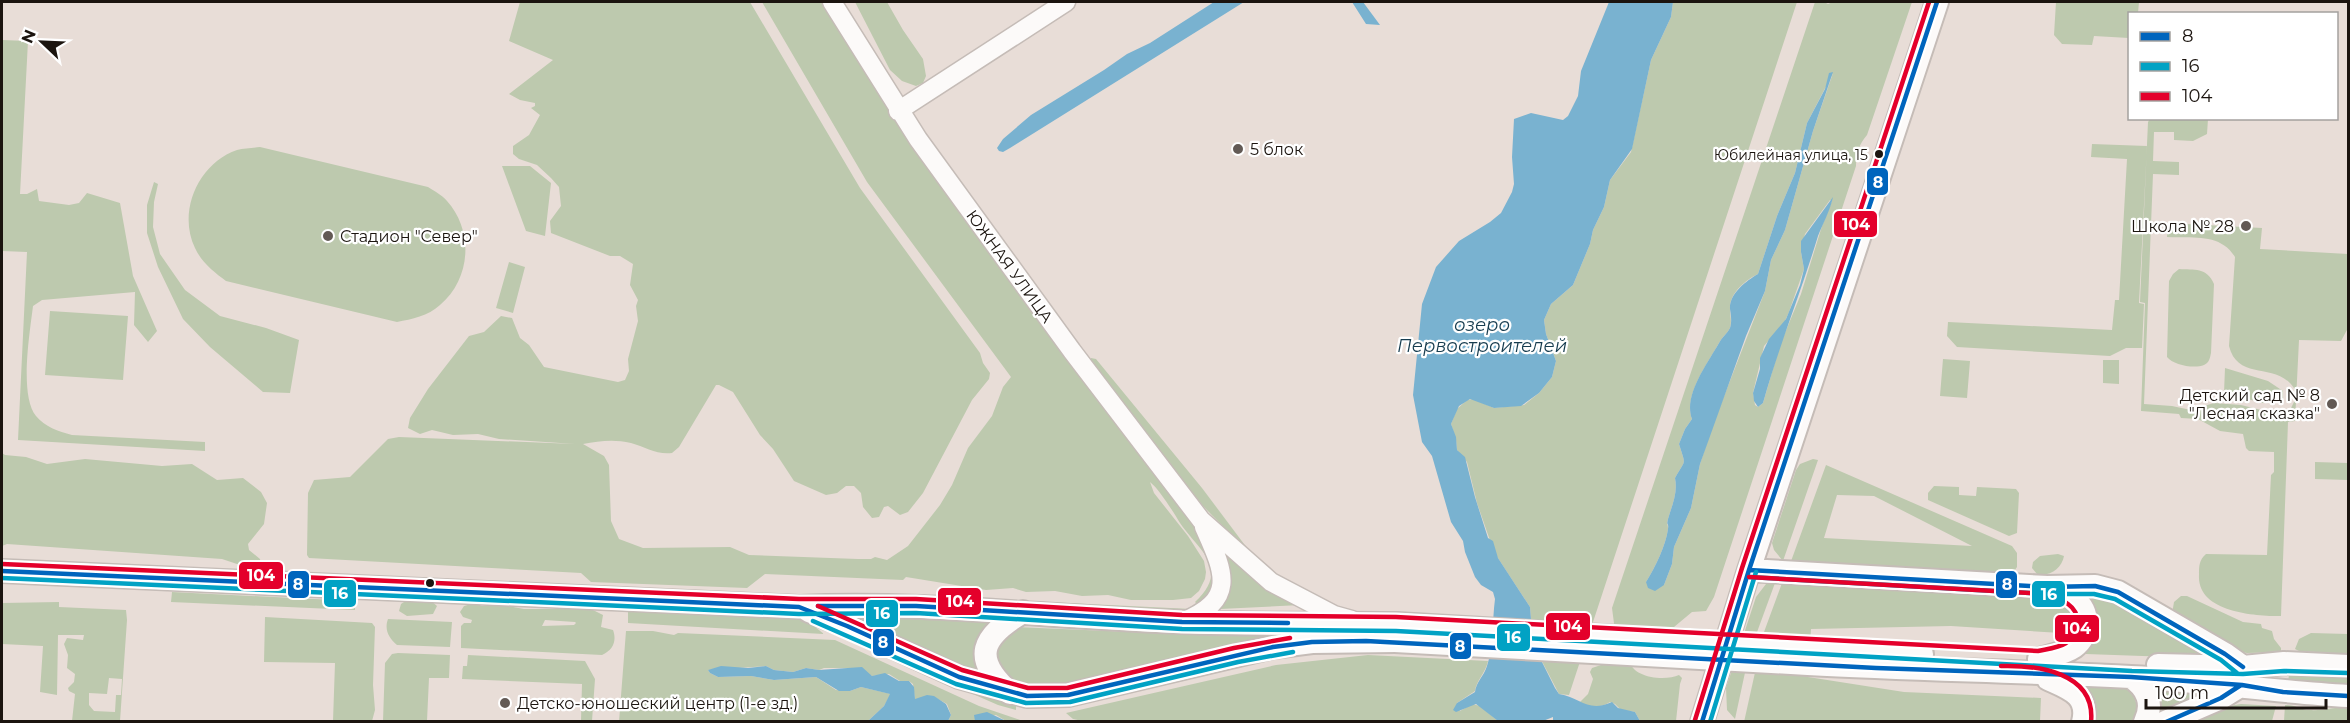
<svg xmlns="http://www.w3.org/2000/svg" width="2350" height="723" font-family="Montserrat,sans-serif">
<rect width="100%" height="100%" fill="#e8ddd7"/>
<path fill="#bdc9ae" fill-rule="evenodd" d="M520 2H750L860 188 980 353 983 363 990 373 989 379 972 400 923 493 908 512 900 515 888 506 884 507 879 517 872 518 863 507 861 493 854 486H846L837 493 826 495 794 481 773 449 760 435 733 392 719 385H716L679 447 672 453C657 455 645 447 631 443 614 439 599 441 583 444L604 456 609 465 611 521 619 539 643 548 730 547 749 555 858 559H871L875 557 887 560 908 546 940 505 952 485 968 448 992 416 1003 387 1011 377 867 182 762 2H822L859 63 1192 522 1212 554 1217 583 1200 607 1195 602C1231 568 1199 551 1180 523 1174 513 1159 489 1150 482L1154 493 1188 536 1204 561 1206 572 1205 579 1199 591 1191 598 1173 600H1131L1108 595 1082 596 1055 591 1026 592 1013 588 986 590 906 577 903 580 765 574 747 588 591 582 581 573 309 558 307 555 308 493 314 480 350 477 388 439 399 437 575 444 499 439 478 434 453 435 432 430 420 434 408 428 410 418 428 389 469 336 484 332 501 316 512 318 520 338 529 345 544 367 618 382 625 380 629 371 628 359 638 321 636 306 638 300 630 285 633 264 620 256H610L551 233 550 221 561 206 559 187 551 178 537 165 519 159 513 154V146L529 135 540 115 531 108 535 106V103L520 100 509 94 553 60 509 41Z
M855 2H887L903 30 923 59 926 76 923 83 916 86 902 81 890 70Z
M1673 2H1797L1569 695 1559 694 1533 644 1530 607 1494 552 1477 503 1467 462 1457 450 1456 440 1451 424 1457 409 1467 400 1473 399 1494 408 1524 405 1539 393 1552 377 1556 361 1546 334 1544 320 1551 304 1573 285 1590 244 1593 230 1604 207 1610 180 1631 152 1651 60 1671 17Z
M1815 2H1824L1828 4 1833 2H1912L1867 135C1859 144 1856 154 1856 166L1714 597 1706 611 1692 612 1674 627H1635C1633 636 1627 651 1629 660 1633 679 1666 681 1679 675L1682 678 1680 684 1676 721H1640L1635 712 1621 710 1615 704 1610 702C1601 708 1588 708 1580 702L1588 694 1593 679 1590 672 1592 668 1604 664 1615 631 1612 608ZM1833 73 1813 131 1785 230 1771 260 1765 291 1712 427 1700 464 1691 508 1674 547 1672 564 1664 585 1646 582C1655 568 1666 545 1668 529 1668 522 1666 526 1668 519 1672 505 1678 493 1675 478 1686 458 1686 467 1679 444L1685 429 1692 419C1683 396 1708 363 1719 343 1722 337 1727 334 1730 328 1732 321 1730 316 1730 309 1729 294 1745 280 1758 274L1777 216 1795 173 1807 123ZM1830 200 1832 201 1822 226 1801 294 1780 345 1763 403 1758 407 1755 405 1753 393 1764 346 1784 323 1789 312 1804 269 1801 252 1805 234Z
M2056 2H2139L2138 13 2130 14 2129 38 2094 36 2092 45 2062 44 2054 35Z
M2 40 28 41 20 194H27L37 189 39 201 69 205 79 203 87 193 120 203 133 276 157 331 148 342 134 325 135 292 42 300 33 306C30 332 19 395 36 416 45 427 58 431 72 435L205 442V451L18 440 27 252 2 251Z
M2150 119H2208L2207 134 2193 141 2174 140V132H2154L2153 161 2179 162V175L2153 174 2144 404 2172 406 2191 410 2214 403 2241 405 2269 412H2285L2291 408 2295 400 2294 388C2276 361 2238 382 2229 346L2235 257C2221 233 2192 238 2167 237L2168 223 2262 228 2260 249 2348 254V328L2341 341 2299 340 2295 421 2288 422 2281 616C2254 616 2197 612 2199 575 2199 566 2199 560 2206 554L2267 555 2271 475 2274 472V452L2249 451 2246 448 2243 434 2220 431 2198 419 2181 418 2179 414 2141 411 2145 303 2140 302 2148 122Z
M2092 144 2147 146 2139 303 2144 304 2142 348H2126L2110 356 1957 347 1947 336 1948 322 2112 330 2115 300H2119L2127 159 2091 157Z
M260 147 428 187C434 191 442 195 447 201 474 231 471 279 440 305 428 316 412 319 397 322L226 281C214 272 202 263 195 248 177 211 199 163 237 150 244 148 253 148 260 147Z
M502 166H530L551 183 545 236 526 231Z
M154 182 158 184 154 202 153 227 160 254 185 290 220 316 266 328 299 340 290 393 263 392 210 347 183 319 158 267 147 233V205Z
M509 262 525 267 513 313 496 308Z
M2179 269C2194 270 2207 267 2214 284L2211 353C2210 358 2209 363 2204 365 2194 369 2173 365 2167 357L2169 281 2173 274Z
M50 311 128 316 123 380 45 375Z
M1091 358 1096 359 1202 488 1256 560 1203 506 1090 363Z
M1943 359 1970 361 1967 398 1940 396Z
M2103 360H2119V384L2103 383Z
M2225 368 2268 381 2283 391V399L2279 402 2263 403 2224 393Z
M2 453 5 455 26 457 47 464 85 459 162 466 192 464 217 480 243 478 261 492 267 503 264 524 248 544 249 550 260 559 261 565 249 568 222 559 7 544 2 546Z
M1813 459 1818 460 1783 561 1774 550 1772 543 1796 470 1800 464Z
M2315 462 2348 463V480L2315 479Z
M1826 465 2012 546 2017 553V567L2010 577 1790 564ZM1837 495 1874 496 1972 546 1824 538Z
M1934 486 1959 487V495L1976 496 1977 487 2016 489 2019 493 2017 533 2009 536 1928 500V493Z
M1218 539 1300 605 1220 609 1226 599 1230 582Z
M2058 554 2064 556C2062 568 2050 577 2037 574L2032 568 2033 562 2040 556Z
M1772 583H1775L1749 654 1735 719 1727 710 1726 688 1756 597 1766 584Z
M1782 583 2053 596 2072 603 2077 634 1951 626 1811 629 1808 677 1904 692 2041 698 2040 721 1744 722 1764 632Z
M172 592 355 601V610L171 602Z
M2082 593 2104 596 2205 655 2199 658 2086 654Z
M882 594 1191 609 1187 614 881 597Z
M2181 596H2187L2243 622 2261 624 2262 628 2272 631 2274 639 2281 648V652L2247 653 2236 651 2172 614 2174 602Z
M429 599 437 606 433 614 407 616 399 611 401 604 407 600Z
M59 602V607L126 610 127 620 120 721H72L75 694 69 691 68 688 74 682 75 674 67 668 68 655 64 644 67 638 83 640 84 635H58L57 695 40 692 43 646 2 644V603ZM109 678 122 679 121 695H116L115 712 94 711 89 705V693L107 694Z
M475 603 482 606H508L524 609H591L603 615 601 627 613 630C617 641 613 650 602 655L461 648V626L464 623H471L472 620 463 617 460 612 464 606ZM545 620 575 622 576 623 574 625 542 626Z
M628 610 796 619 810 623 824 634 628 623Z
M843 612 1000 620 988 679Z
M265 617 372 623 375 627 373 685 375 710 372 721H333L335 663 264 662Z
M388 619 452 622 450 647 397 645C389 638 384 630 388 619Z
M829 627 955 683 1016 706V710L998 705 834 633Z
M1015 627 1200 635 1320 632 1058 689 1014 686 993 656 1008 629Z
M626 631H653L674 635 678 633 835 640 979 706 1023 721H1006L996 715 975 719V721H948L951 715 947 704 936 698 915 699 913 684 909 681H900L889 674 872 676 853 668H824L819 670 806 668 793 672 774 670 766 666 708 670 710 673 718 677 751 676 774 680 816 677 836 690 850 691 861 687 891 694 884 706 868 721 619 722Z
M2311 633 2348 634V654L2299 651 2295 649 2299 639Z
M398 653 450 655 449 678H429L427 721H383L385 663 392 654Z
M468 655 585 661 595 679 592 721H581L582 684 462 679 463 666H467Z
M1368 655 1488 661C1486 672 1476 681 1475 691L1457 703 1460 711 1472 704 1480 706 1498 721 1087 722 1073 719 1066 713 1276 665Z
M2289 675 2348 678V685L2288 682Z
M2087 685 2127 689C2138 699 2138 707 2135 721H2091L2090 701 2085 687Z
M2157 687 2215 689 2160 713Z
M2241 704 2276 706 2272 721 2181 722 2217 708Z
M2285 705C2294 704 2301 710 2309 710 2323 711 2335 707 2348 707V721H2284Z"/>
<path fill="#79b2d0" d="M1214 2H1244L1010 148 1003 152 999 151 997 148 1003 139 1031 115 1104 70 1127 54 1150 43Z
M1352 2H1363L1380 25 1366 24Z
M1609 2H1673L1671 17 1651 60 1632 149 1610 180 1604 207 1593 230 1590 244 1573 285 1551 304 1544 320 1546 334 1556 361 1552 377 1539 393 1521 406 1494 408 1470 399 1459 406 1451 424 1456 437 1457 450 1465 457 1475 497 1488 538 1493 541 1498 558 1530 607 1533 644 1555 688 1559 694C1581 698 1588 713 1612 702L1618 708 1635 712 1640 721H1553V717L1543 721H1498L1476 704 1456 712 1453 710 1457 703 1475 692C1476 682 1484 676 1487 666 1494 646 1492 621 1495 599L1493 592 1481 585 1475 577 1465 552 1463 541 1451 522 1432 456 1422 442 1413 395 1422 304 1436 267 1459 241 1490 222 1501 213 1512 192 1514 184 1512 157 1514 119 1531 113 1563 120 1568 116 1578 96 1581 71Z
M1833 72 1813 131 1785 230 1771 260 1765 291 1746 336 1700 464 1691 508 1674 547 1672 564 1664 585 1655 591 1648 588 1646 582C1655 568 1666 545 1668 529 1669 521 1666 527 1668 519 1672 505 1678 493 1675 478 1686 458 1686 467 1679 444L1685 429 1692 419C1683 396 1707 364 1719 343 1722 337 1727 334 1730 328 1732 321 1731 316 1730 309 1729 294 1746 281 1758 274L1777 216 1795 173 1807 123 1825 89 1829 73Z
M1833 197C1830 211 1823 223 1818 236 1801 292 1779 346 1763 403L1758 407 1754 401 1753 393 1760 369V358L1769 339 1786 319 1800 285 1804 269 1801 252V241Z
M721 666 748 668 766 666 774 670 793 672 806 668 819 670 862 667 872 676 885 673 899 681H909L914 687 915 699 927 695 934 696 946 704 951 715 948 721H868L884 706 890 694 861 687 850 691H839L816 677 774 680 751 676 718 677 710 673 708 670Z
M987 712 1006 721H975L974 715Z"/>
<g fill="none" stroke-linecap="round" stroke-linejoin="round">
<g stroke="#c5bcb7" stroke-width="21">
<path id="minor" d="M832 2 918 139 1072 351 1201 520 1271 582 1334 615 1352 620
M898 111 1066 2
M1182 622C1238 599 1224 572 1204 527"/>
</g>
<g stroke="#c5bcb7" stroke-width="26">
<path id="major" d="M1749 570 2047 587 2095 586 2118 592 2225 654 2243 667
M2 571 799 607C927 601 1054 618 1182 622 1253 625 1325 623 1396 624
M809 611 847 626 959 677 1027 696 1068 695 1273 647 1312 642 1395 641
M1809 648 1922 654
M2039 659C2050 656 2064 654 2074 647 2090 635 2090 611 2074 599 2066 593 2057 590 2048 587
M1808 664C1916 670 2024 671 2131 677 2204 681 2276 692 2348 696
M2158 665 2243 667 2284 663 2348 666
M2131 677C2147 688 2154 703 2145 722
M2048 679C2068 688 2090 695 2083 722
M1010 693C971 658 981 637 1023 612
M1702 722 1749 570 1937 2
M2165 722 2221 698 2242 685"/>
</g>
<use href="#minor" stroke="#fcfaf9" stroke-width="18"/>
<use href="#major" stroke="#fcfaf9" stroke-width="22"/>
<g stroke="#c5bcb7" stroke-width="26" stroke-linecap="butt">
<path id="major-bridge" d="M1396 624 1809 648
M1395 641 1808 664"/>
</g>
<use href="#major-bridge" stroke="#fcfaf9" stroke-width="22"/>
<g stroke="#fff" stroke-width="9">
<path id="bus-1" d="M1749 570 2047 587 2095 586 2118 592 2225 654 2243 667
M2 571 799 607 847 626 959 677 1027 696 1068 695 1273 647 1312 642 1366 641 1876 668 2131 677 2242 685 2283 692 2348 696
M818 606H916L1182 622 1288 623
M1702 722 1749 570 1937 2
M2166 722 2221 698 2241 685"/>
</g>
<g stroke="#fff" stroke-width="9">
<path id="bus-2" d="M1749 577 2047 594H2094L2115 599 2221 660 2237 673
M2 578 799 614 916 613 1182 629 1396 631 2132 671 2243 674 2284 671 2348 673
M813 621 956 684 1026 703 1070 702 1238 662 1293 652
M1710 722 1756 572"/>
</g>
<g stroke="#fff" stroke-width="9">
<path id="bus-3" d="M2 564 799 599H916L1182 615 1396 617 2038 651C2047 649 2058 648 2066 643 2081 635 2082 614 2068 604 2061 599 2053 597 2046 594L1749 577
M818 606 962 670 1028 688H1067L1234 648 1290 638
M2001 666C2037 665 2096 672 2091 722
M1695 720 1742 568 1929 2"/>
</g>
<use href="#bus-1" stroke="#0065bd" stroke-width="4.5"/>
<use href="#bus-2" stroke="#01a2c4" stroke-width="4.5"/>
<use href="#bus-3" stroke="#e4002b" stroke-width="4.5"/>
</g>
<g fill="#635a55" stroke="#fff" stroke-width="2">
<circle cx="1238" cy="149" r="6"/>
<circle cx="2246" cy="226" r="6"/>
<circle cx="328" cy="236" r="6"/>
<circle cx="2332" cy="404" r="6"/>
<circle cx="505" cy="703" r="6"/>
</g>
<g fill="#1b140f" stroke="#fff" stroke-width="2">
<circle cx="1879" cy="154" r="5"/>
<circle cx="430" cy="583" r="5"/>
</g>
<g text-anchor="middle" stroke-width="4.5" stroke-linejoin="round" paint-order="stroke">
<g font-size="14" fill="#1b140f" stroke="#fff" text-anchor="end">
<text x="1868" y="160">Юбилейная улица, 15</text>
</g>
<g font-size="16" fill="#1b140f" stroke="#fff" text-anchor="start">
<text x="1250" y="155">5 блок</text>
<text x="2234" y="232" text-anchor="end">Школа № 28</text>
<text x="340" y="242">Стадион "Север"</text>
<text x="2320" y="401" text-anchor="end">Детский сад № 8<tspan x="2320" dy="18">"Лесная сказка"</tspan></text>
<text x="517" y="709">Детско-юношеский центр (1-е зд.)</text>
</g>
<g font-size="16" fill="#1b140f" stroke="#fff">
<text transform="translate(1010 266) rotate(54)" y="6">ЮЖНАЯ УЛИЦА</text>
</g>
<g font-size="18" font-style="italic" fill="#163c4f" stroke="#fff">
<text x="1482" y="331">озеро<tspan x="1482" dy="21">Первостроителей</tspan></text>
</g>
</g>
<g stroke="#fff" stroke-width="2">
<rect x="1866" y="167" width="23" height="29" rx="6" fill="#0065bd"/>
<rect x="1833" y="210" width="45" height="28" rx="6" fill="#e4002b"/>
<rect x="238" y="561" width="46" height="29" rx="6" fill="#e4002b"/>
<rect x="287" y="570" width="23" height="29" rx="6" fill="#0065bd"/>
<rect x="1995" y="570" width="23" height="29" rx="6" fill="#0065bd"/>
<rect x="323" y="579" width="34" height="29" rx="6" fill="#01a2c4"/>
<rect x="2031" y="580" width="35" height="28" rx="6" fill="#01a2c4"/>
<rect x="937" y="587" width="45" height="29" rx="6" fill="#e4002b"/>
<rect x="865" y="599" width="34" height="29" rx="6" fill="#01a2c4"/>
<rect x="1545" y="612" width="46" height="29" rx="6" fill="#e4002b"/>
<rect x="2054" y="614" width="46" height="29" rx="6" fill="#e4002b"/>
<rect x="1496" y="623" width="35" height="29" rx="6" fill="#01a2c4"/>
<rect x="872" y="628" width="23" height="29" rx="6" fill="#0065bd"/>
<rect x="1449" y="632" width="23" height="28" rx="6" fill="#0065bd"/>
</g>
<g font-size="16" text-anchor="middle" font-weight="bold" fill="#fff">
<text x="1878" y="188">8</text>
<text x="1856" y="230">104</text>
<text x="261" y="581">104</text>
<text x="298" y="590">8</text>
<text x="2007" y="590">8</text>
<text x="340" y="599">16</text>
<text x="2049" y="600">16</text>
<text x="960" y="607">104</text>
<text x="882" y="619">16</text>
<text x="1568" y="632">104</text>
<text x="2077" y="634">104</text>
<text x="1513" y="643">16</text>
<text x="883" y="648">8</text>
<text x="1460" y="652">8</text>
</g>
<rect width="2350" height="723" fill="none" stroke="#1b140f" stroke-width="6"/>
<rect x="2128" y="12" width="210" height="108" fill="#ffffff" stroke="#a4a19f" stroke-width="1.5"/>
<rect x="2140" y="32" width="30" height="9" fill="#0065bd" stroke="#a4a19f" stroke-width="1.5"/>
<text x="2182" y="42" font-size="18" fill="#1b140f">8</text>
<rect x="2140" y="62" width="30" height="9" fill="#01a2c4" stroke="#a4a19f" stroke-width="1.5"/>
<text x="2182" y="72" font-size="18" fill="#1b140f">16</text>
<rect x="2140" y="92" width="30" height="9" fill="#e4002b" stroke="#a4a19f" stroke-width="1.5"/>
<text x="2182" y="102" font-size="18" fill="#1b140f">104</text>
<g transform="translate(42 42) rotate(293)" stroke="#ffffff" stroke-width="4.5" paint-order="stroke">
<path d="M0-4.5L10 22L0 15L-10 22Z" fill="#1b140f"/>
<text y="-9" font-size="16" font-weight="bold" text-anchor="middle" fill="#1b140f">N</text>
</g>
<path d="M2146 699v9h180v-9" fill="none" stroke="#1b140f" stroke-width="3"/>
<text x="2155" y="699" font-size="18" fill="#1b140f" stroke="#ffffff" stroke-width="4.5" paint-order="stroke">100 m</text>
</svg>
